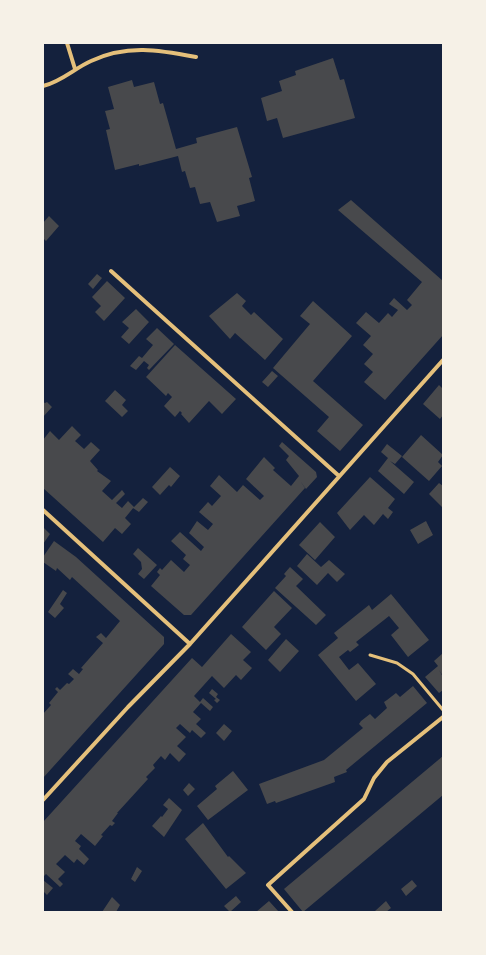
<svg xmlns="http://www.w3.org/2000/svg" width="486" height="955" font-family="'IBM Plex Sans',sans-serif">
<rect width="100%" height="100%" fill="#14213d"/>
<path fill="#48494c" d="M333 58 340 80 344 79 355 118 283 138 277 118 267 121 261 98 282 91 279 81 296 75 295 71Z
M132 80 134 87 154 82 160 104 163 103 176 149 197 143 196 138 237 127 252 177 249 178 255 201 237 206 240 216 217 222 210 202 200 204 195 187 190 188 185 171 182 172 178 156 139 166V164L115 170 106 130 110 129 105 111 114 109 108 87Z
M351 200 443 281V335L385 400 364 382 373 372 364 364 373 354 363 345 371 336 356 323 366 312 379 323 388 313 392 317 398 310 389 304 394 298 407 310 412 305 407 300 422 282 338 210Z
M49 216 59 226 46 241 43 238V223Z
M97 274 102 278 93 289 88 284Z
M107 281 125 298 104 321 95 312 101 306 92 297Z
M237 293 246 301 242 306 251 315 254 312 283 339 265 360 235 333 230 339 209 316Z
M313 301 352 336 313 381 363 425 340 451 317 431 329 417 273 368 310 324 300 316Z
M136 309 149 322 129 344 121 337 129 328 122 322Z
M157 328 174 344 149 370 147 368 149 365 144 361 136 370 130 366 139 356 142 358 153 345 146 339Z
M175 345 236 399 222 414 209 401 189 423 181 414 182 413 180 411 175 417 164 406 172 397 168 393 166 396 146 377Z
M272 371 278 376 268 387 262 382Z
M439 385 443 389V415L440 419 423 404Z
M115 390 126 400 122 405 128 411 122 417 105 401Z
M43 402 45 403 47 402 52 407 43 417Z
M72 426 81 435 75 441 84 449 91 442 100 450 90 461 98 470 97 471 111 481 102 491 112 500 122 490 125 494 116 503 122 508 128 501 134 507 125 518 131 524 122 534 115 528 103 542 43 488V440L50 431 59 440Z
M421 435 443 455 438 462 442 466 429 481 402 457Z
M282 442 316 472 317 477 306 489 300 481 305 488 191 615H184L151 586 160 575 157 572 160 568 162 570 171 560 184 572 190 565 183 559 186 555 171 541 180 532 201 551 204 547 189 533 197 521 208 530 213 524 199 512 208 502 212 506 221 496 210 486 219 475 237 492 243 485 260 500 264 496 246 479 264 457 275 468 273 470 291 486 299 476 286 460 289 456 279 446Z
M387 444 402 456 395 464 390 461 414 482 404 494 378 471 388 458 381 452Z
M170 467 180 476 171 487 169 485 160 495 152 487Z
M370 477 395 499 388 508 393 512 388 519 383 514 374 525 364 515 350 530 337 513Z
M439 483 443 486V508L429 494Z
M143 498 148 502 139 512 133 508Z
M426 521 433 535 418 544 410 530Z
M320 522 335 537 315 560 299 545Z
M43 527 50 534 43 544Z
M54 541 76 557 164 637V644L43 778V714L51 705 49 703 58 692 55 689 57 687 60 690 67 683 69 684 74 679 68 674 73 669 79 674 83 669 81 668 103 643 96 637 101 633 106 638 120 621 72 577 70 580 57 568 56 571 43 562V557Z
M138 548 157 565 144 579 138 574 142 569 141 562 133 554Z
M307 554 321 567 329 560 345 574 337 582 328 573 317 585 297 566Z
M290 567 303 579 296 586 326 615 316 625 275 588 286 576 284 574Z
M63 590 67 593 60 604 64 608 55 618 48 612Z
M274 591 292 608 274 627 281 634 266 650 242 627Z
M391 594 429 640 408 657 391 635 399 628 389 616 384 620 356 642 359 645 350 652 348 650 339 657 349 670 358 663 376 684 356 701 318 655 338 638 334 633 369 605 372 610Z
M231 634 251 652 243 660 252 668 241 680 236 675 224 688 212 676 194 696 200 702 203 698 213 707 210 711 201 703 193 712 201 719 196 724 206 733 201 738 192 730 190 733 180 724 176 728 186 737 177 746 186 754 179 762 170 753 165 760 161 756 153 765 155 768 146 777 148 779 117 813H118L112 821 115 823 112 826 110 825 101 835 103 836 95 846 81 834 75 841 81 846 79 849 89 859 84 865 77 859 74 863 65 855 56 864 65 872 58 879 63 884 60 887 46 874 43 877V822L192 658 202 667Z
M286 639 299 651 280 672 268 660Z
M443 653V676L439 670 443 677V690L439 693 425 677 438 666 434 661Z
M413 686 427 703 346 770 347 772 334 777 335 782 276 803 275 801 267 804 259 784 324 760 363 728 359 724 361 721 370 714 375 719 387 708 384 702 387 700 396 693 400 697Z
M212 689 218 694 216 697 220 700 217 703 214 700 216 699 209 693Z
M224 724 232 731 224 741 216 733Z
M443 756V795L303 912 284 889Z
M233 771 248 790 208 820 197 806 217 789 215 786Z
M189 783 195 789 188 796 183 790Z
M169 798 182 810 164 837 152 826 161 816 162 817 168 809 163 805Z
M203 823 228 857 229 856 246 873 226 889 185 839Z
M137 867 142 871 135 882 131 879Z
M43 880 53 888 47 895 43 891Z
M412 880 417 886 406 896 401 889Z
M236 896 241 902 230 912 224 906Z
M112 897 120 905 116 912H102Z
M269 901 279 912H256Z
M386 901 391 908 386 912H376L375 911Z"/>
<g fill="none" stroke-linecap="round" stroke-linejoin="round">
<path stroke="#e5c07b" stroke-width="3" d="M370 655 397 663 413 674 443 710"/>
<path stroke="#e5c07b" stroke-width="4" d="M67 43 75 69
M43 86C61 82 75 68 91 61 127 44 159 50 196 57
M111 271 339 476
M43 510 190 644
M43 800 128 707 190 644 443 360
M292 912 268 885 364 799 374 778 387 762 443 717"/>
</g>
<rect width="486" height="955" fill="none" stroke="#f6f1e7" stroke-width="88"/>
</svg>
